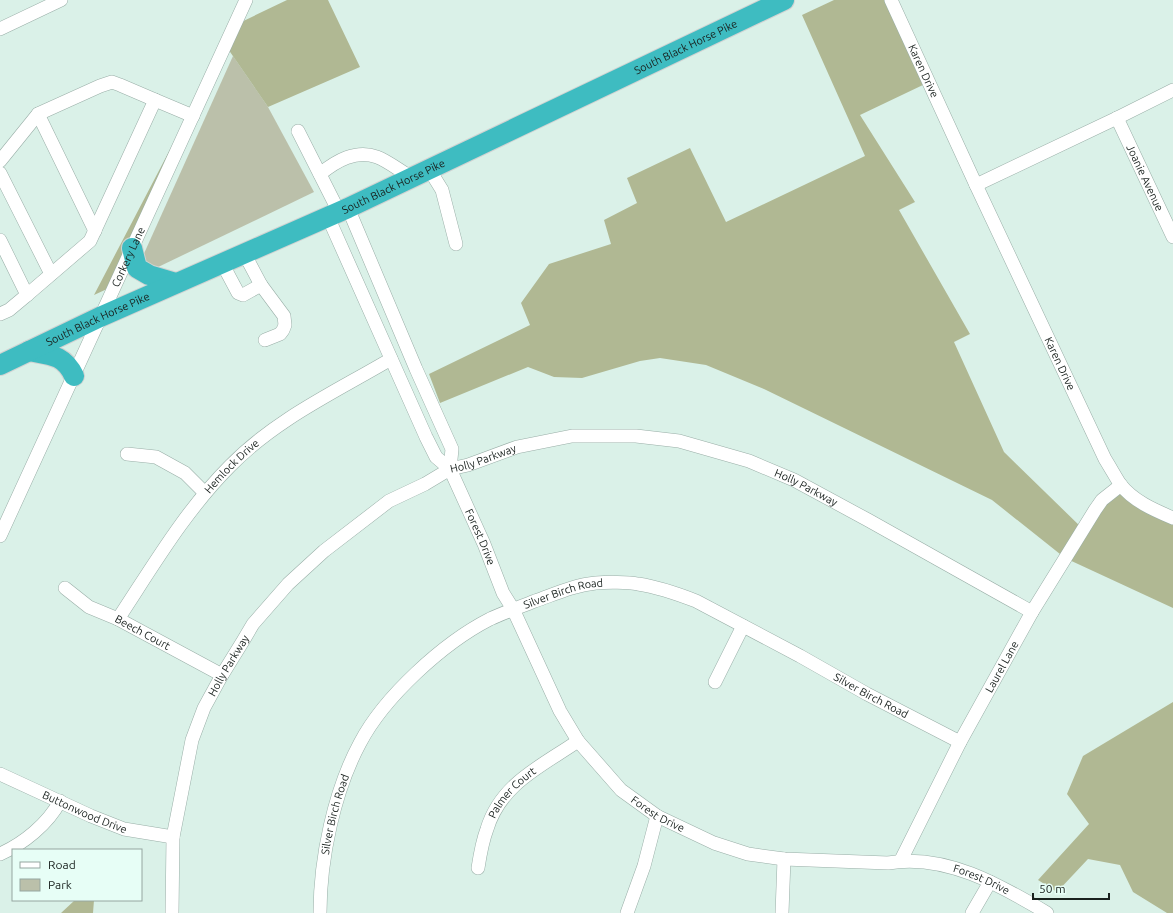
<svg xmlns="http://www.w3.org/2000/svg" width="1173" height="913" font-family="Ubuntu,sans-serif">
<rect width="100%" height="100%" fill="#daf1e8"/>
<path fill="#bbc0aa" d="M233 56 268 107 314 192 154 269 142 258Z"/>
<path fill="#b0b893" d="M287 0H328L360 67 268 107 226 46 120 283 94 295 235 25Z
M834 0H885L925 84 860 115 915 202 899 210 970 334 954 342 1004 452 1084 530 1114 487 1173 515V608L1065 558 992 500 764 389 706 365 660 358 640 361 582 378 554 377 528 367 440 403 429 374 530 325 521 303 549 264 611 244 604 220 637 203 627 178 690 148 726 222 865 156 802 15Z
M1173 702V913H1167L1133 892 1120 865 1088 859 1057 892 1038 880 1089 824 1067 794 1083 756Z
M75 900H94L93 913H61Z"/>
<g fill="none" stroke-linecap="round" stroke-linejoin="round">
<g stroke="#99aea7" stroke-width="14">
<g id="minor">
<path id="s1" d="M891 0 976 185 1105 459C1110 467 1115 476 1120 484 1133 501 1154 510 1173 518"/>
<path d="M0 29 61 0"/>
<path d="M38 114 95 231"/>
<path id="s2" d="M1117 118 1173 237"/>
<path d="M298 131 339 212"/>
<path d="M0 161 38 114 100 86 112 82 120 85 155 100"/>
<path d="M429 169 442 190 456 244"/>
<path d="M0 173 51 274"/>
<path d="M320 174C336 161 356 149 377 157 388 161 400 171 411 177"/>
<path d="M976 185 1117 118 1173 90"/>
<path d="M348 208 416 369 452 449 450 469"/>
<path id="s3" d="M328 217 426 437 436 457 450 469 484 544 503 593 513 609 560 711 578 741 621 790 657 816 714 843 748 854 784 859 888 863C945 853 1000 885 1047 913"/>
<path d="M0 240 27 295 9 310 0 314"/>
<path d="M244 253 261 285 284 316 285 325 283 330 280 334 265 340"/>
<path d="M222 263 238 293 243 295 261 285"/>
<path d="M27 295 90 241 155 100 193 116"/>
<path d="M127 454 156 457 185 473 205 493"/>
<path id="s4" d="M0 536 246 0"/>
<path id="s5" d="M65 588 89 607 118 619 222 675"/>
<path id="s6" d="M118 619C153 566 185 511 230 466 276 419 335 392 391 359"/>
<path d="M715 682 743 626"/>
<path id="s7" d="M0 774 91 816 124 829 173 837"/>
<path d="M0 854C23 844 48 824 60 801"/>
<path id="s8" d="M901 860 960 742 1032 612 1095 510 1102 500 1121 485"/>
<path id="s9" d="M478 868C480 855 482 842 487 829 501 783 542 766 578 741"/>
<path id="s10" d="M172 913 173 837 192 740 204 708 222 675 243 641 253 624 288 584 324 551 389 501 425 484 450 469 468 465 517 447 572 436H636L679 441 749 461 794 480 868 520 1032 612"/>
<path id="s11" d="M320 913C320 859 334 791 360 743 384 697 443 643 490 619 505 612 520 607 535 601 555 594 574 585 596 583 607 582 628 582 638 584 658 587 678 594 696 601L800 656 867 694 960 742"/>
<path d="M627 913 644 866 657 816"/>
<path d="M782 913 784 859"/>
<path d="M972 913 990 882"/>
</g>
</g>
<g stroke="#d1d3d2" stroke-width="22">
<g id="highway">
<path d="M132 248 137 268 149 275 176 283"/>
<path d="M29 351C49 355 64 354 74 376"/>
<path id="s12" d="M0 365 100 317 348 208 784 0"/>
</g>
</g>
<use href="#minor" stroke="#fff" stroke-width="13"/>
<use href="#highway" stroke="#3ebcc1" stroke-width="20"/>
</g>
<g text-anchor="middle" stroke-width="3" stroke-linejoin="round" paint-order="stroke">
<g font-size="11" fill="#19211e" stroke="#e7fef6">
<text dy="4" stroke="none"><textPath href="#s12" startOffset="756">South Black Horse Pike</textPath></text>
<text dy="4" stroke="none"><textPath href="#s1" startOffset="78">Karen Drive</textPath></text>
<text dy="4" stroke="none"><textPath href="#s2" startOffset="66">Joanie Avenue</textPath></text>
<text dy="4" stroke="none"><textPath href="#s12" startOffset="432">South Black Horse Pike</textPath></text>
<text dy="4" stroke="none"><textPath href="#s4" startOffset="307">Corkery Lane</textPath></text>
<text dy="4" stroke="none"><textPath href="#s12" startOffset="108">South Black Horse Pike</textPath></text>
<text dy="4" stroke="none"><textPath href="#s1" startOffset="401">Karen Drive</textPath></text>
<text dy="4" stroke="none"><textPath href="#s10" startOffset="594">Holly Parkway</textPath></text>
<text dy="4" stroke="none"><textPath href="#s6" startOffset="191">Hemlock Drive</textPath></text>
<text dy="4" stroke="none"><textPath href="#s10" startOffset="929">Holly Parkway</textPath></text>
<text dy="4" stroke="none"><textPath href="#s3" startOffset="356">Forest Drive</textPath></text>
<text dy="4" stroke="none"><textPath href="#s11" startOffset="436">Silver Birch Road</textPath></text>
<text dy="4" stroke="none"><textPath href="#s5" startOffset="90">Beech Court</textPath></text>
<text dy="4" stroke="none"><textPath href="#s10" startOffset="258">Holly Parkway</textPath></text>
<text dy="4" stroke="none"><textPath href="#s8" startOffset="218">Laurel Lane</textPath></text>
<text dy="4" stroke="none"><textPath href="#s11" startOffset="772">Silver Birch Road</textPath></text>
<text dy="4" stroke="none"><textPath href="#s9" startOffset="85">Palmer Court</textPath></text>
<text dy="4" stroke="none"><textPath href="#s7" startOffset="93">Buttonwood Drive</textPath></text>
<text dy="4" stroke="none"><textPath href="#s3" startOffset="692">Forest Drive</textPath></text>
<text dy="4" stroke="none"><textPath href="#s11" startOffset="100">Silver Birch Road</textPath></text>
<text dy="4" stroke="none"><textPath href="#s3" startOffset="1028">Forest Drive</textPath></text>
</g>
</g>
<rect x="12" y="849" width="130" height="52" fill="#e7fef6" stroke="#95a6a0"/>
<rect x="20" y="862" width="20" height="6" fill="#ffffff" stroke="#95a6a0"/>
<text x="48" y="869" font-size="12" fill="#19211e">Road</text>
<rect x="20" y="879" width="20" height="12" fill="#bbc0aa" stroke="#95a6a0"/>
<text x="48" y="889" font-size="12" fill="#19211e">Park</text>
<path d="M1033 893v6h76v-6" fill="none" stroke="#19211e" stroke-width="2"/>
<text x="1039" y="893" font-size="12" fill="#19211e" stroke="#e7fef6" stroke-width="3" paint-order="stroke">50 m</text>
</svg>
